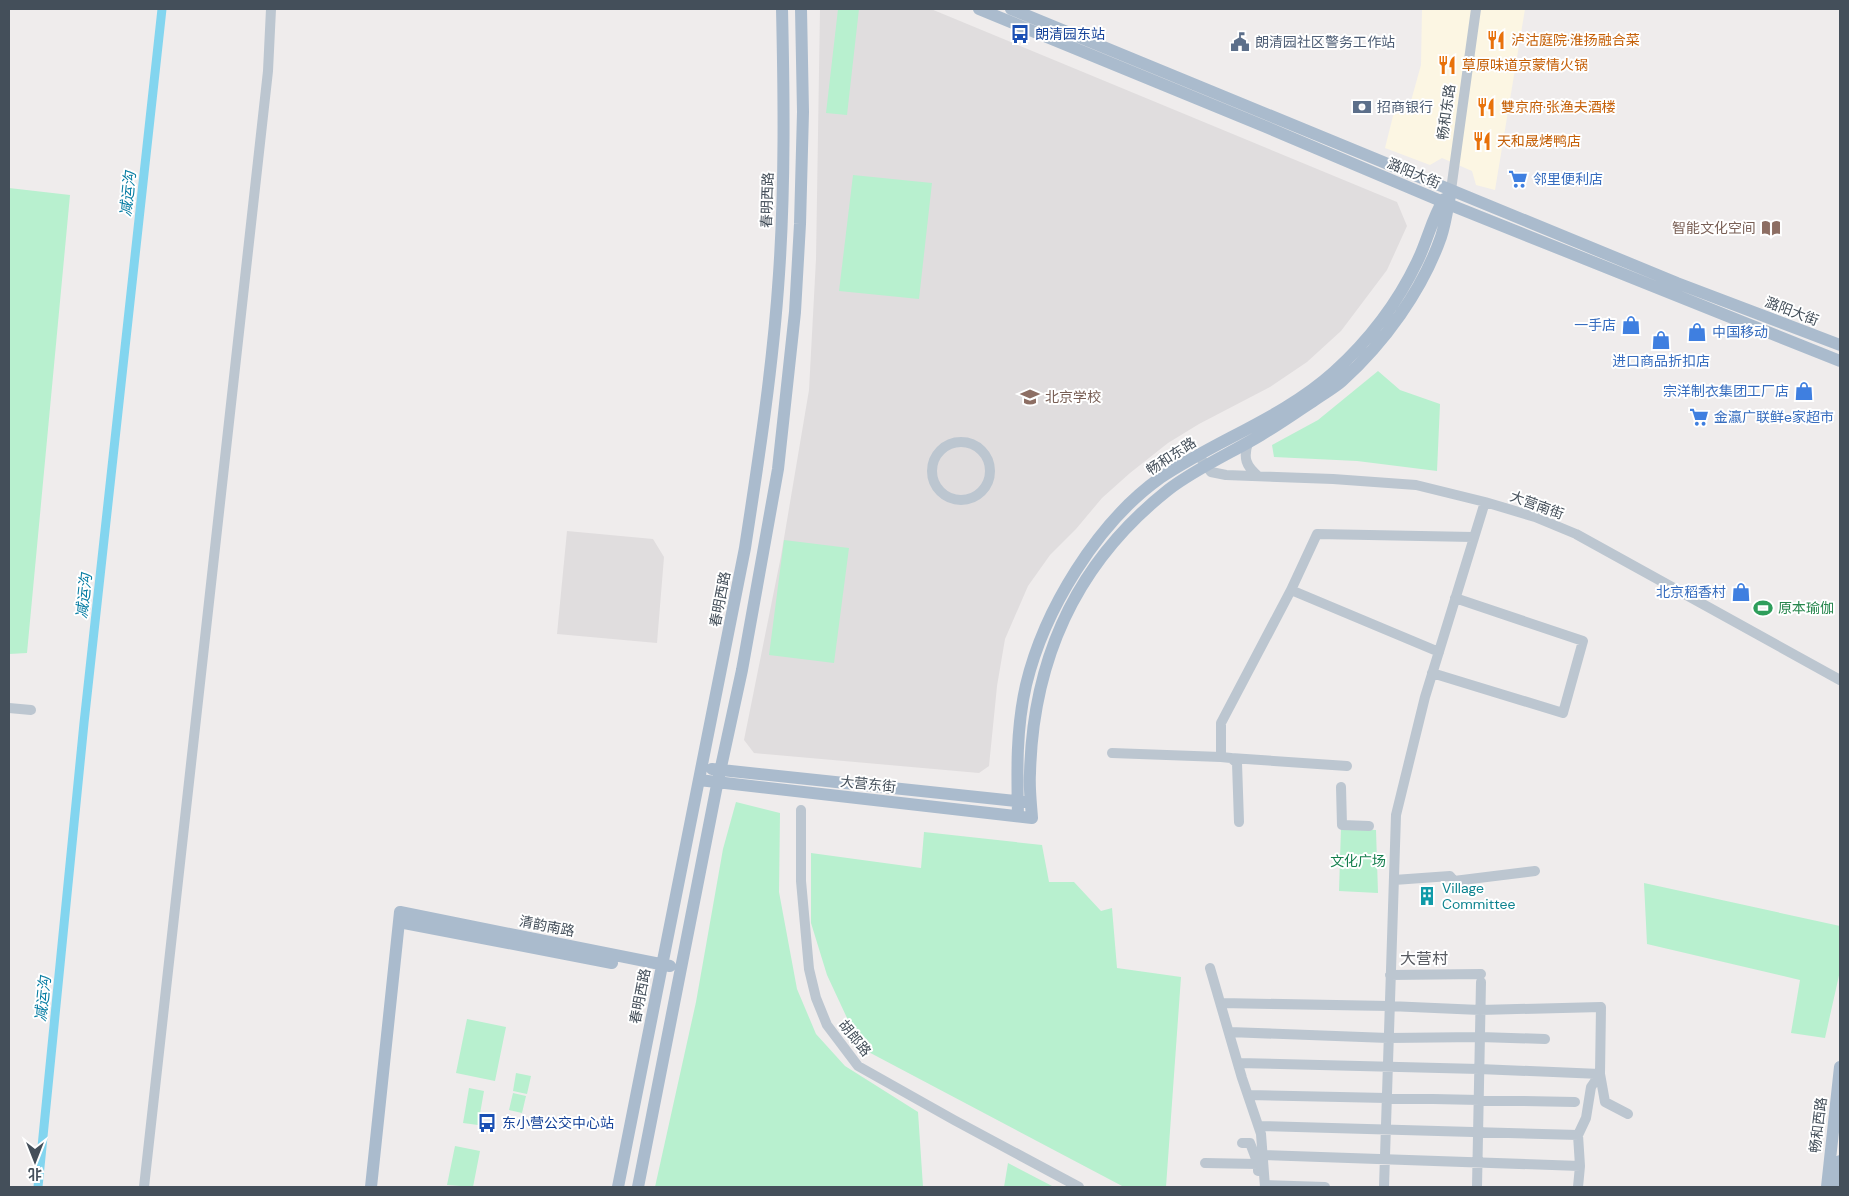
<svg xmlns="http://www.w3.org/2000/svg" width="1849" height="1196" font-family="'DM Sans','Noto Sans SC',sans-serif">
<rect width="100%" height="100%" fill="#efecec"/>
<path fill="#fcf6e3" d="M1422 9H1525L1495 190 1476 185 1472 171 1442 158 1430 165 1385 148 1395 108H1409L1421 65Z"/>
<path fill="#e0ddde" d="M820 9H931L1397 202 1407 226 1387 270 1341 331 1307 362 1270 387 1199 424 1168 443 1130 473 1102 498 1076 529 1050 555 1028 586 1005 639 997 686 989 766 979 773 754 753 744 740 781 556 809 390 816 259Z
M567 531 653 539 664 557 657 643 557 634Z"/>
<path fill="#b8f0cf" d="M838 9H859L847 115 826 113Z
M853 175 932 183 919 299 839 291Z
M9 188 70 195 27 653 9 654Z
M1378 371 1400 390 1440 404 1437 471 1357 461 1274 457 1272 445 1318 420Z
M784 540 849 548 834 663 769 655Z
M736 802 780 813 779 892 797 989 816 1034 845 1066 918 1112 923 1187H655L696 1002 723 849Z
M1341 828 1376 830 1378 893 1339 891Z
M924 832 1042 845 1049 882H1074L1101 911 1112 908 1117 968 1181 977 1166 1187H1124L861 1048 827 975 811 923V853L921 868Z
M1644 883 1840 926V971L1825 1038 1791 1033 1800 980 1647 944Z
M467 1019 506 1027 495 1081 456 1073Z
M516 1073 531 1076 527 1094 513 1091Z
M469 1088 484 1091 478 1125 463 1123Z
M513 1093 526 1096 522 1113 509 1110Z
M455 1146 480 1151 473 1187 447 1185Z
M1008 1163 1054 1187H1004Z"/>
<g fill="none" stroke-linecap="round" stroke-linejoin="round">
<path stroke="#83d5ef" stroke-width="9" d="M38 1187 84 723 162 9"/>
<path stroke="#bcc6d0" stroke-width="10" d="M1451 190 1476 9
M932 471a29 29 0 1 1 58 0a29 29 0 1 1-58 0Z
M1248 443C1243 458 1246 466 1258 476
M1199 456 1211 472 1226 475 1333 479 1416 485 1485 502 1535 517 1576 534 1840 680
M1291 590 1439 652
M1432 673 1563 713 1583 641 1455 598
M9 708 31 710
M1112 753 1221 757
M1231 758 1347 766
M1341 787 1342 825 1369 826
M801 810V881L809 969 816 998 827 1025 858 1066 954 1120 1079 1187
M1239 822 1237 763 1231 758 1221 757V723L1291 590 1317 534 1473 537
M1394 880 1450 876 1454 881 1535 871
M1210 968 1242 1078 1261 1134 1265 1187
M1390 975 1481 974
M1221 1003 1389 1006 1480 1010 1601 1007 1600 1074 1605 1102 1628 1114
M1229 1032 1388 1038 1480 1037 1545 1039
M1238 1063 1479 1069 1600 1074
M1248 1095 1575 1102
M1259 1126 1578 1135
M1242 1143H1250L1258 1164V1171
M1263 1155 1580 1166
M1205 1163 1258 1164
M1265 1185 1325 1187
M144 1187 268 71 271 9
M1384 1187 1396 815 1425 697 1485 502
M1477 1187 1481 982
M1578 1187 1580 1166 1578 1135 1586 1118 1591 1087 1600 1074"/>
<path stroke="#aabbcd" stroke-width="12" d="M979 9 1266 127 1448 204 1840 361
M1011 9 1677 283 1840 345
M712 769 1025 802
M699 780 1032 818C1031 803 1029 788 1030 773 1033 658 1077 562 1168 490 1195 469 1231 453 1261 435 1278 425 1295 413 1312 402 1321 395 1333 389 1342 381 1384 343 1422 291 1441 237 1446 222 1448 205 1451 190
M1018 816C1017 772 1016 729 1026 685 1044 610 1097 523 1160 478 1216 440 1283 418 1334 372 1368 341 1397 304 1417 262 1427 242 1432 218 1444 199
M399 922 612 963
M371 1187 400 912 670 966
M618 1187 745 548C759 457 773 366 779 274 785 186 784 97 782 9
M638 1187 716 790 742 670 778 469 795 312 800 224 803 112 801 9
M1827 1187 1840 1067
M1839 1187 1840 1161"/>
</g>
<defs>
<g id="bus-bare" transform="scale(1.5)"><path d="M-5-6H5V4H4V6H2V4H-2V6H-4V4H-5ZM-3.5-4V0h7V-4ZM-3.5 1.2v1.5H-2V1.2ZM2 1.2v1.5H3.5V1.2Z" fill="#1a4fb4" stroke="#fff" stroke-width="2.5" paint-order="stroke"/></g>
<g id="restaurant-bare" transform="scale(1.5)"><path d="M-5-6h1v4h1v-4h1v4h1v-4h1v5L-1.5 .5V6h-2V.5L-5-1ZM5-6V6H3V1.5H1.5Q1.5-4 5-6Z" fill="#e8710a" stroke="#fff" stroke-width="2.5" paint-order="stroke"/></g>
<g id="civic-bare" transform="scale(1.5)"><path d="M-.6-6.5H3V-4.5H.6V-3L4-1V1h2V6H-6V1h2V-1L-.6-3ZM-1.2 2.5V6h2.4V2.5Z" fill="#5c6f8a" stroke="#fff" stroke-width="2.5" paint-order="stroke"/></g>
<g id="bank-bare" transform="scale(1.5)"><path d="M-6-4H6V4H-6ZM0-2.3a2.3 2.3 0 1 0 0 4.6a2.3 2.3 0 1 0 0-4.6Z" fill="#5c6f8a" stroke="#fff" stroke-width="2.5" paint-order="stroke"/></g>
<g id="supermarket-bare" transform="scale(1.5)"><path d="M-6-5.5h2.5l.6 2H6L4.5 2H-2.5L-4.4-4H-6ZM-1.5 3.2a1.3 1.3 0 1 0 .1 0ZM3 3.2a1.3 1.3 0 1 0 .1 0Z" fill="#3f7fe0" stroke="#fff" stroke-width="2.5" paint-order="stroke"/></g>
<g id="library-bare" transform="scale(1.5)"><path d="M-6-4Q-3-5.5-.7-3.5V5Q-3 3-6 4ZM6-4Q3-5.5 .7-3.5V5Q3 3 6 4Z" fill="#8d6e63" stroke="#fff" stroke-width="2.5" paint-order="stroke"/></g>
<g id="shop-bare" transform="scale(1.5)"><path d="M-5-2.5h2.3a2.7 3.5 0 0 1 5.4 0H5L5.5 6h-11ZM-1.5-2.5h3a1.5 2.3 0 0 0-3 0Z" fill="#3f7fe0" stroke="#fff" stroke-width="2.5" paint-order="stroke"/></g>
<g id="school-bare" transform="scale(1.5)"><path d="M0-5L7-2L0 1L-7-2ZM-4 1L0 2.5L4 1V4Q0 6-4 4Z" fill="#8d6e63" stroke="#fff" stroke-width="2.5" paint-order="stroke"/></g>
<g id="stadium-bare" transform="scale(1.5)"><path d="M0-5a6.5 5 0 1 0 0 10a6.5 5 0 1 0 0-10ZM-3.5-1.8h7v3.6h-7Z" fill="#2e9e5b" stroke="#fff" stroke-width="2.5" paint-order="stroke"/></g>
<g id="building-bare" transform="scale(1.5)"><path d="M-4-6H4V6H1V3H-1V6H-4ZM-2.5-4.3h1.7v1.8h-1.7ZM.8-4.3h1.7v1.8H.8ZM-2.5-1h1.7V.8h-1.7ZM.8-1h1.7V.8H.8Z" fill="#0f9aa8" stroke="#fff" stroke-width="2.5" paint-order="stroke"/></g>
</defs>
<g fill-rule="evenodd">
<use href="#bus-bare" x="1020" y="34"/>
<use href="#restaurant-bare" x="1496" y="40"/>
<use href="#civic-bare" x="1240" y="42"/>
<use href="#restaurant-bare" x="1447" y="65"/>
<use href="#bank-bare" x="1362" y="107"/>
<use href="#restaurant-bare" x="1486" y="107"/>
<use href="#restaurant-bare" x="1482" y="141"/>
<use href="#supermarket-bare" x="1518" y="179"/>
<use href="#library-bare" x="1771" y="228"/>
<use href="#shop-bare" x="1631" y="325"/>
<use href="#shop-bare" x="1697" y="332"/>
<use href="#shop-bare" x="1661" y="340"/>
<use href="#shop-bare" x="1804" y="391"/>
<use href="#school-bare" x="1030" y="397"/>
<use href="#supermarket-bare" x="1699" y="417"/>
<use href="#shop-bare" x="1741" y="592"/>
<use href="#stadium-bare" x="1763" y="608"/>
<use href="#building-bare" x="1427" y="896"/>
<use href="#bus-bare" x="487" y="1123"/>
</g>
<g text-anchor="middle" stroke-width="4" stroke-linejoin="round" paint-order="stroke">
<g font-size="14" fill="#164399" stroke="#fff" text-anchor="start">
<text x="1035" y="39">朗清园东站</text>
<text x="502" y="1128">东小营公交中心站</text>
</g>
<g font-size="14" fill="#c56008" stroke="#fff" text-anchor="start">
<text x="1511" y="45">泸沽庭院·淮扬融合菜</text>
<text x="1462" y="70">草原味道京蒙情火锅</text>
<text x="1501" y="112">雙京府·张渔夫酒楼</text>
<text x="1497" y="146">天和晟烤鸭店</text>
</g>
<g font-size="14" fill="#4e5e75" stroke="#fff" text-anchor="start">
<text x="1255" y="47">朗清园社区警务工作站</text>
<text x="1377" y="112">招商银行</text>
</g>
<g font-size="14" fill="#444f5a" stroke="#fff">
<text transform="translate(1446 112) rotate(-82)" y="5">畅和东路</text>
<text transform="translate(1414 173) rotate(23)" y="5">潞阳大街</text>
<text transform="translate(767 200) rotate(-88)" y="5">春明西路</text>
<text transform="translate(1792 311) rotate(21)" y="5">潞阳大街</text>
<text transform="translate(1171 456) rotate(-33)" y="5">畅和东路</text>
<text transform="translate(1537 505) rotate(20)" y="5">大营南街</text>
<text transform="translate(720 599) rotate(-79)" y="5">春明西路</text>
<text transform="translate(868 784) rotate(6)" y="5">大营东街</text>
<text transform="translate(547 926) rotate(11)" y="5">清韵南路</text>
<text transform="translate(640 996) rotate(-79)" y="5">春明西路</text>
<text transform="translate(855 1038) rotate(51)" y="5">胡郎路</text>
<text transform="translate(1818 1125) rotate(-83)" y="5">畅和西路</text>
</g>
<g font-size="14" fill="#366cbe" stroke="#fff" text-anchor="start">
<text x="1533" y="184">邻里便利店</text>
<text x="1616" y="330" text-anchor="end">一手店</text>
<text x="1712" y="337">中国移动</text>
<text x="1661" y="366" text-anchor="middle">进口商品折扣店</text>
<text x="1789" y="396" text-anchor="end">宗洋制衣集团工厂店</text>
<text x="1714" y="422">金瀛广联鲜e家超市</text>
<text x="1726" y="597" text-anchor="end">北京稻香村</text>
</g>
<g font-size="14" fill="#785e54" stroke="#fff" text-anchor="end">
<text x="1756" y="233">智能文化空间</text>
<text x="1045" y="402" text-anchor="start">北京学校</text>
</g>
<g font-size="14" fill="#27864d" stroke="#fff" text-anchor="start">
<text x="1778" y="613">原本瑜伽</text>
</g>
<g font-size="14" fill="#137e4c" stroke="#fff">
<text x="1358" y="866">文化广场</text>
</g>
<g font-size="14" fill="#0d838f" stroke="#fff" text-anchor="start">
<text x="1442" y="893">Village<tspan x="1442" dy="16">Committee</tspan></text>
</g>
<g font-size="15" font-style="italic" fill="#077da3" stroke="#fff">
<text transform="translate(128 194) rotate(-84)" y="5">减运沟</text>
<text transform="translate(84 596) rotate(-84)" y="5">减运沟</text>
<text transform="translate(43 999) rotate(-84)" y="5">减运沟</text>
</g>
<g font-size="16" fill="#595c62" stroke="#fff">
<text x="1424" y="964">大营村</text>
</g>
</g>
<rect width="1849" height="1196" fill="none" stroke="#444f5a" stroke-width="20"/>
<g transform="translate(35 1161) rotate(180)" stroke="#ffffff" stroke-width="4" paint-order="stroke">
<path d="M0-4L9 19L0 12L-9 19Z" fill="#444f5a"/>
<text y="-8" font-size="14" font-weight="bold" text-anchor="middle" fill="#444f5a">北</text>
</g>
</svg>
